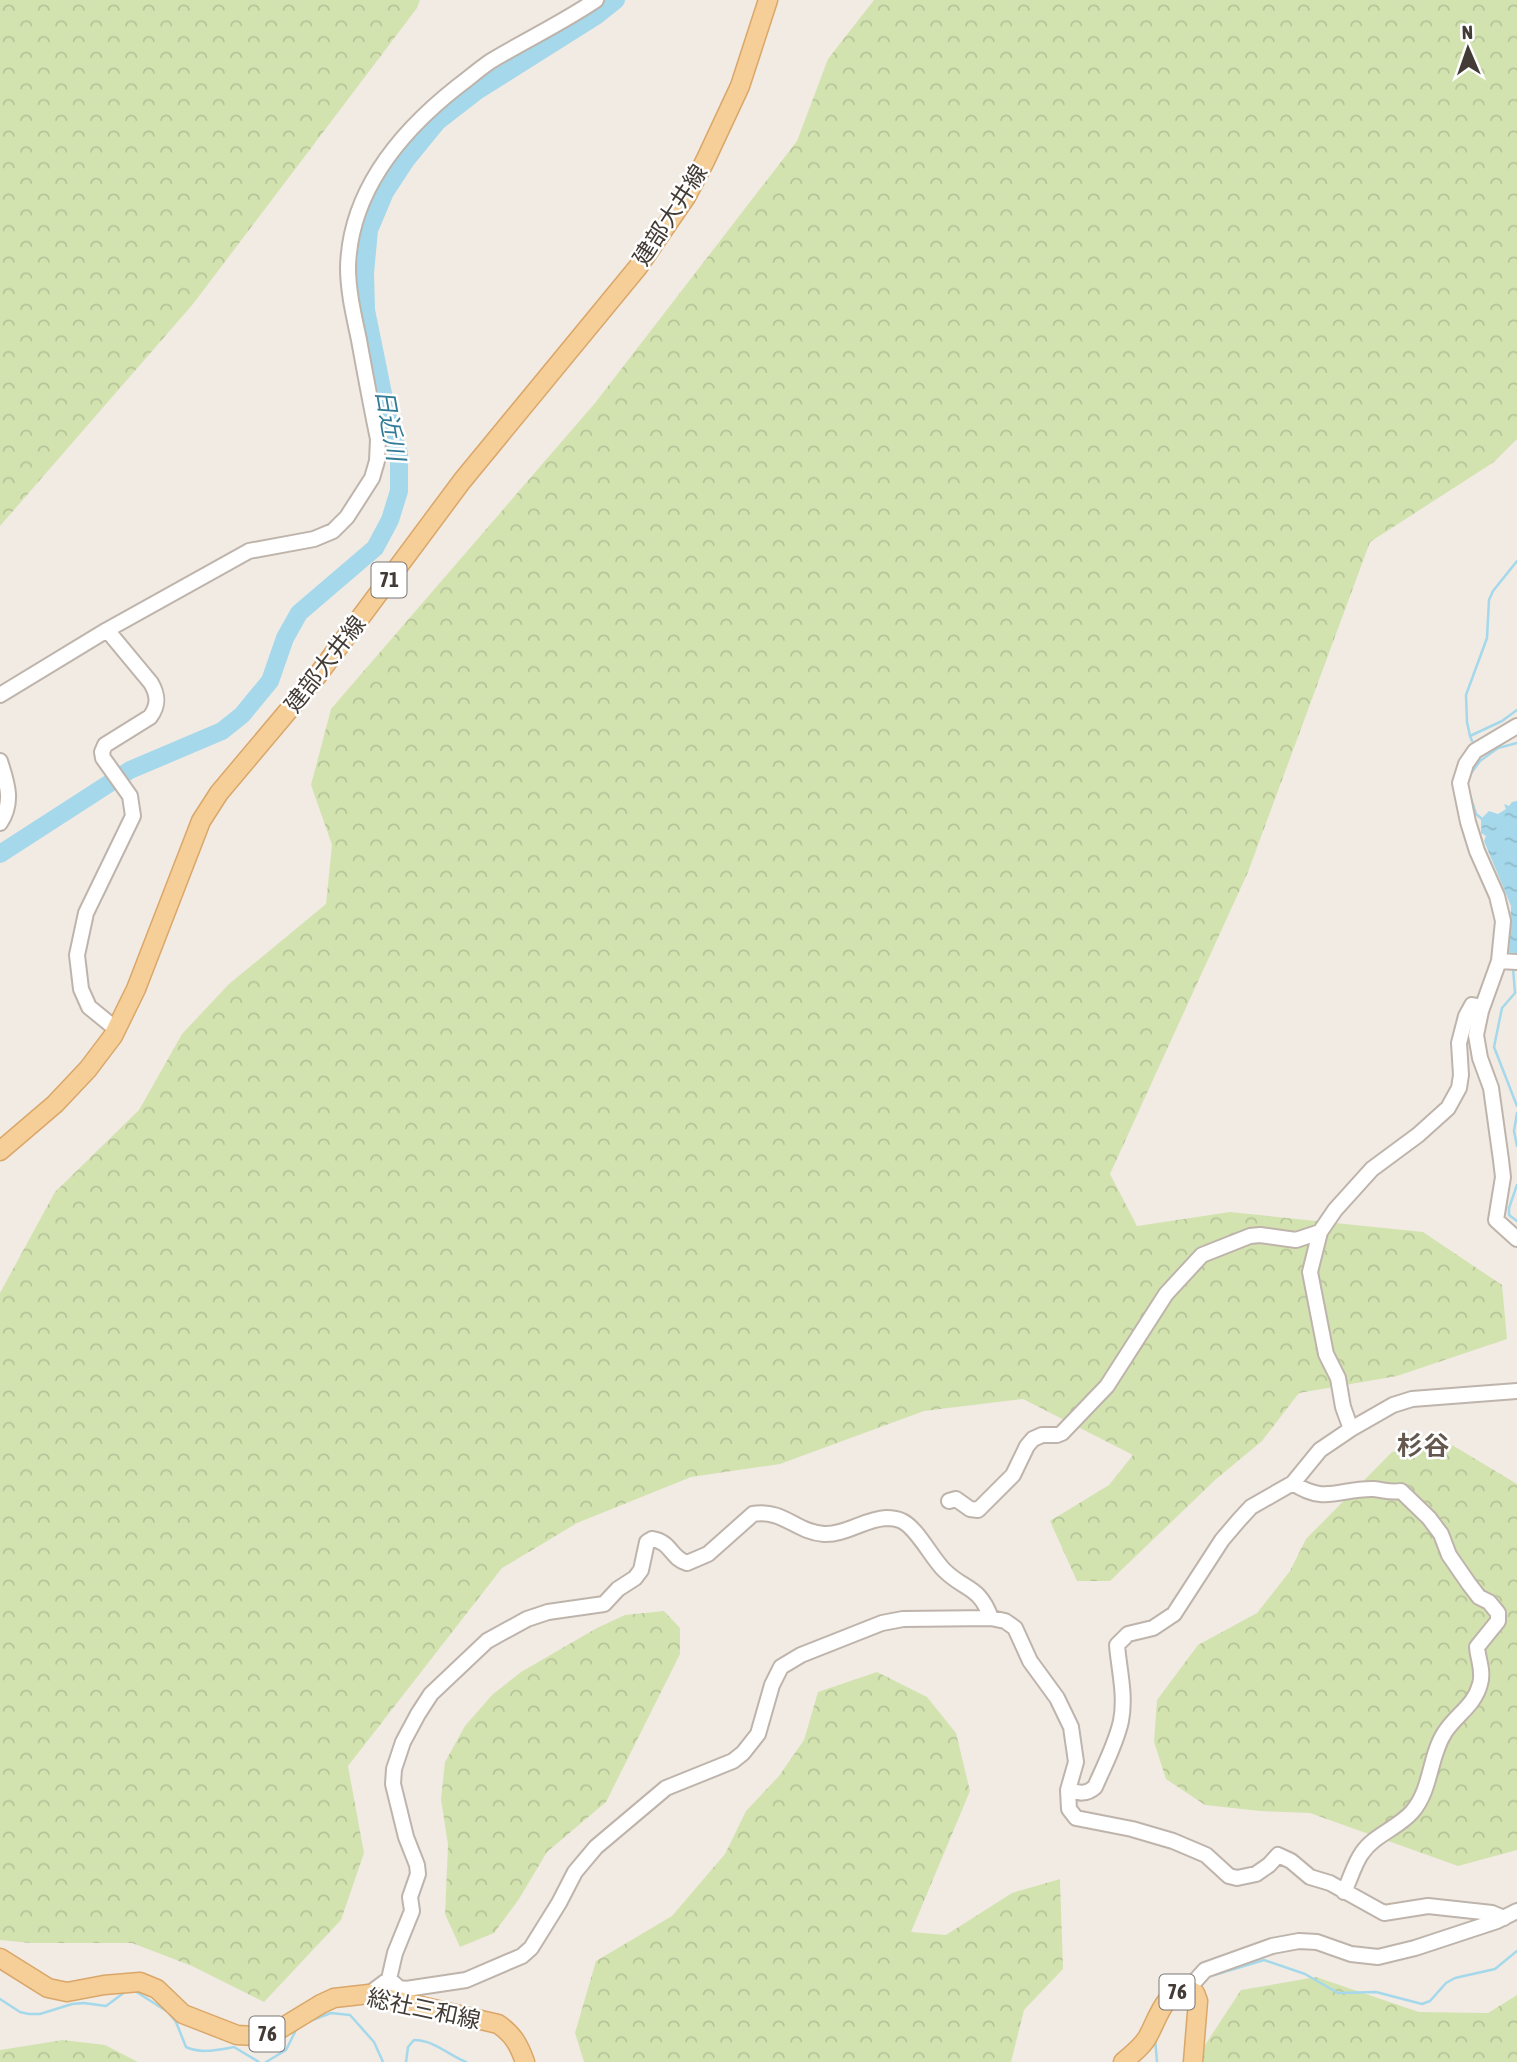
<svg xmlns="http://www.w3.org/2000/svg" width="1517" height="2062" font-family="'Asap Condensed','Noto Sans JP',sans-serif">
<defs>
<pattern id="forest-crowns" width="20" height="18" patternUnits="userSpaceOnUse" patternTransform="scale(1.75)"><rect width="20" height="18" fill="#d3e3b0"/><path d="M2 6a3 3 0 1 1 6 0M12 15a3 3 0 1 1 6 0" fill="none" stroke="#b6c498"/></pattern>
<pattern id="water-ripples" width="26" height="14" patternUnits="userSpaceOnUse" patternTransform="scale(1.75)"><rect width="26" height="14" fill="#a4d8ea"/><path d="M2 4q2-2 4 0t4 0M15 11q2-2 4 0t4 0" fill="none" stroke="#8ebac9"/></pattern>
</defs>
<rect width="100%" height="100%" fill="#f1ebe4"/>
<path fill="url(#forest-crowns)" d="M0 0H420L417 8 193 304 0 526Z
M874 0H1517V439L1494 462 1370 542 1248 872 1110 1174 1137 1226 1230 1212 1423 1232 1502 1285 1507 1339 1397 1376 1299 1393 1262 1441 1215 1480 1110 1581H1077L1050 1521 1109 1485 1133 1455 1023 1399 924 1411 780 1464 691 1477 577 1523 502 1568 348 1766 364 1853 341 1920 264 2002 192 1966 132 1943H31L0 1940V1293L55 1192 139 1110 182 1034 229 984 326 904 332 845 311 785 331 709 595 403 797 141 828 59Z
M1452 1445 1517 1484V1850L1458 1866 1310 1813 1260 1811 1205 1805 1166 1779 1154 1742 1157 1700 1198 1645 1257 1613 1290 1571 1306 1539 1392 1452Z
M664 1611 680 1628V1654L606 1802 547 1852 519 1899 494 1933 460 1947 445 1914 448 1845 441 1799 445 1762 465 1726 492 1695 521 1672 597 1628 625 1615Z
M877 1672 927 1697 956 1733 970 1791 911 1932 946 1935 1012 1893 1060 1879 1063 1969 1024 2010 1011 2062H584L575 2033 596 1961 672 1916 725 1854 746 1811 779 1776 804 1740 818 1692Z
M1316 1977 1419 2012 1488 2013 1517 1995V2062H1194L1241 1990Z
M63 2040 105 2045 138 2062H0V2050Z"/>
<path fill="url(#water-ripples)" d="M1517 801V954H1509L1511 906 1484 841 1486 836 1481 833V819L1489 811 1498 814 1506 809 1504 804 1509 806 1512 802Z"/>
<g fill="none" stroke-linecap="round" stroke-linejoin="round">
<path stroke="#a4d8ea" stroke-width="2.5" d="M1470 736 1467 722 1466 695 1487 638 1489 600 1493 591 1517 561
M1472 741 1470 736 1502 721 1517 710
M1480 761 1498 748 1517 743
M1469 776 1480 761 1479 758
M1469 792 1476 814 1482 819
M1513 968 1515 993 1502 1008 1494 1047 1517 1106
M1517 1113 1514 1131 1517 1146
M1517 1185 1509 1208V1215L1517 1221
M1214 1975 1264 1960 1305 1974 1338 1993 1376 1992 1422 2004 1430 2001 1446 1983 1455 1978 1495 1969 1517 1951
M135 1991 168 2012 176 2022 186 2047C201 2054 217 2050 234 2047L259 2062
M0 1999 20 2012 29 2014H40L72 2004 84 2003 106 2006 125 1992
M1155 2038 1157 2062
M266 2062 286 2050 296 2030 307 2022 331 2013 350 2015 374 2042 383 2062
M406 2062 408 2047 414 2040C434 2040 448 2055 466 2062"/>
<path stroke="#a4d8ea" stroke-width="18" d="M0 854 130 770 222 731 242 715 270 681 285 638 299 613 375 548 390 520 399 491V453L390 428 366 310 365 273 369 230 385 192 406 160 437 122 477 91 596 16 616 0"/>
<g stroke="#beb4ab" stroke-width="18">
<path id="minor" d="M107 630 151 683C158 695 159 705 150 717L105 745 102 752 103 758 130 796 133 816 86 913 77 955 81 989 89 1007 116 1029
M0 695 107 630 249 551 314 539 333 531 347 517 372 478 377 461 378 439C371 406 365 373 359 340 354 316 348 292 348 267 350 191 400 132 457 87 468 79 479 69 491 61 526 40 562 23 596 0
M1517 726 1475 751 1466 764 1460 783 1468 822 1477 851 1497 896 1503 921 1499 961 1481 1011 1476 1035 1480 1058 1491 1088 1501 1160 1503 1177 1496 1220 1517 1239
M0 761C7 783 14 802 0 823
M1499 961 1517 962
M1351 1429 1343 1407 1338 1378 1326 1354 1310 1272 1320 1232 1335 1210 1372 1169 1418 1135 1448 1108 1459 1088 1461 1075 1459 1043 1466 1016 1472 1005 1482 1007
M1293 1483C1325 1505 1340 1488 1374 1489 1384 1490 1390 1493 1401 1491L1429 1518 1441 1534 1449 1555 1469 1584 1479 1597 1489 1602 1498 1613V1621L1477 1647C1478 1660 1484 1671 1480 1684 1475 1705 1456 1715 1445 1732 1429 1756 1432 1789 1412 1812 1398 1828 1374 1835 1362 1853 1354 1864 1350 1880 1344 1892
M949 1501 956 1499 970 1509 978 1510 1013 1475 1027 1446 1033 1439 1042 1435H1057L1062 1433 1107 1386 1166 1294 1202 1255 1250 1236 1260 1235 1296 1240 1320 1232
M1068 1790C1079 1793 1086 1795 1095 1787 1104 1766 1116 1744 1121 1721 1126 1695 1119 1670 1117 1645L1128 1634 1153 1628 1174 1614 1222 1540 1239 1520 1251 1507 1293 1483 1320 1450 1351 1429 1393 1405 1412 1399 1517 1391
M389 1979 399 1988 406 1989 466 1980 522 1956 531 1948 559 1903 575 1872 596 1847 666 1788 733 1761 743 1753 758 1734 772 1685 781 1667 801 1655 882 1623 903 1619 991 1618 1005 1621 1015 1628 1030 1661 1057 1698 1071 1727 1076 1762 1068 1790 1069 1809 1076 1818 1132 1829 1173 1841 1206 1855 1229 1876 1237 1878 1256 1874 1269 1865 1278 1855 1291 1861 1310 1877 1330 1883 1384 1913 1428 1906 1492 1913 1504 1918
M1188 1989 1205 1970 1272 1946 1299 1941 1317 1942 1351 1954 1378 1957 1415 1948 1497 1921 1517 1911
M369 1994 389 1979 395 1953 412 1911 410 1897 418 1874 417 1865 406 1837 393 1784 394 1769 403 1742 418 1714 431 1694 487 1641 527 1619 548 1612 604 1604 618 1589 635 1578 641 1570 647 1542 652 1539C672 1542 670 1558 687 1563L708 1554 753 1514C783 1509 796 1532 824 1534 845 1535 865 1519 886 1518 891 1518 898 1519 902 1521 917 1528 931 1557 944 1570 965 1591 979 1585 991 1618"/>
</g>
<g stroke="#daa769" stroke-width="21">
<path id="major" d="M0 1151 55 1104 88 1069 113 1036 136 989 201 821 219 793 314 680 462 481 638 267 686 197 705 161 740 86 768 0
M0 1958 48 1988 67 1992 104 1985 140 1982 157 1989 183 2014 237 2035 256 2036 275 2032 321 2004 334 1998 369 1994 498 2024C513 2034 519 2045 525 2062
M1123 2062C1131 2055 1141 2048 1147 2038 1158 2019 1163 1992 1188 1989L1195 1993 1198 2001 1193 2062"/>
</g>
<use href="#minor" stroke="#fff" stroke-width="14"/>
<use href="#major" stroke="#f6ce98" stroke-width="18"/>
</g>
<g text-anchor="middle" stroke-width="5" stroke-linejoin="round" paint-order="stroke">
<g fill="#fff" stroke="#7b7672" stroke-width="2">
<rect x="371.5" y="562.5" width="35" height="35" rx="5"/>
<rect x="1159.5" y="1974.5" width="35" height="35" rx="5"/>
<rect x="249.5" y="2016.5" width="35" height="35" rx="5"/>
</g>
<g font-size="21" font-weight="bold" fill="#433b35">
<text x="389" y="587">71</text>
<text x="1177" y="1999">76</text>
<text x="267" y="2041">76</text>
</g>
<g font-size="23" fill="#433b35" stroke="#fff">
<text transform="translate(670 215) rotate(-57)" y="8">建部大井線</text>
<text transform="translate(325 664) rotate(-52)" y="8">建部大井線</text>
<text transform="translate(424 2009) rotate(12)" y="8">総社三和線</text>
</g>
<g font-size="24" font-style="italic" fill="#327b97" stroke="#fff">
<text transform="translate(390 425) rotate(80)" y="8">日近川</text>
</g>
<g font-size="26" font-weight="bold" fill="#64574d" stroke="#fff">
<text x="1423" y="1455">杉谷</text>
</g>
</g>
<g transform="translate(1468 49) rotate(358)" stroke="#ffffff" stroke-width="5" paint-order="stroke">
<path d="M0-5L12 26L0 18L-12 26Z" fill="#433b35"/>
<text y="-10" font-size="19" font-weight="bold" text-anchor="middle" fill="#433b35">N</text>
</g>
</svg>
